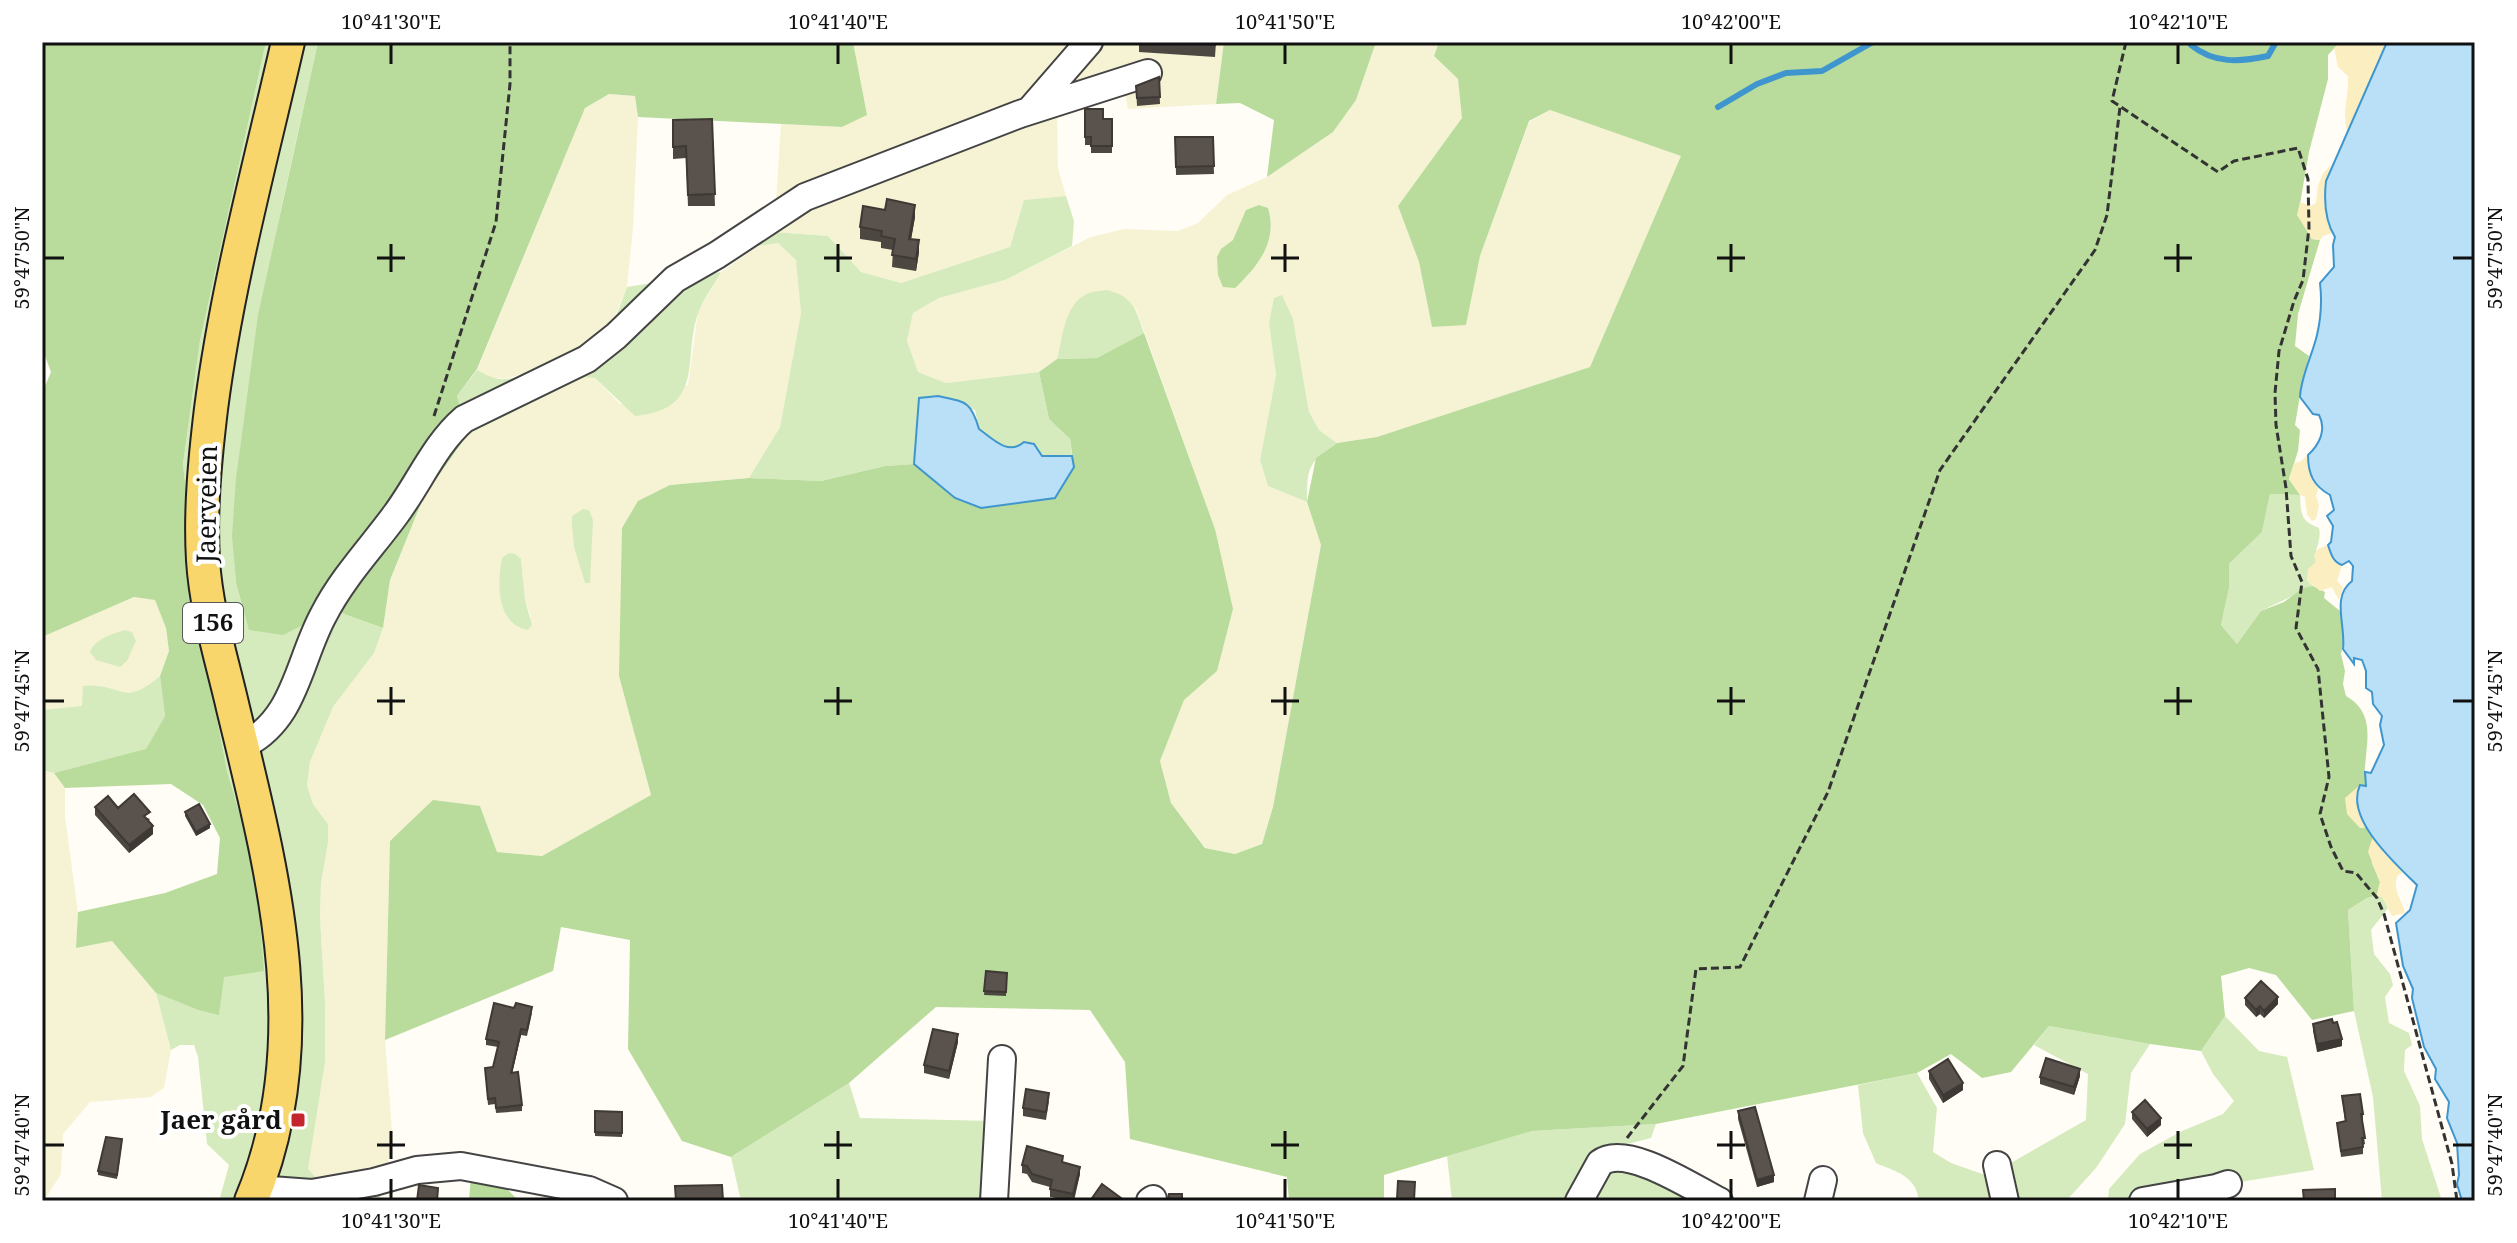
<svg xmlns="http://www.w3.org/2000/svg" width="2517" height="1243" font-family="'Noto Serif',serif">
<rect width="100%" height="100%" fill="#fffdf5"/>
<path fill="#f6f3d4" fill-rule="evenodd" d="M853 42H1224L1216 104 1128 109 1123 86 1057 112 1058 168 1066 196 1024 200 1010 247 901 283 861 272 828 236 774 232 781 124 842 127 866 115Z
M1376 42H1439L1434 56 1458 79 1463 118 1398 206 1419 262 1432 327 1466 324 1480 256 1529 122 1550 110 1682 156 1590 367 1377 437 1337 443 1319 430 1309 412 1293 319 1269 323 1276 375 1260 460 1268 486 1307 502 1321 545 1273 807 1262 844 1235 854 1206 848 1171 803 1160 761 1184 699 1217 671 1215 529 1136 309 1061 344 1057 359 1039 372 946 383 918 372 907 341 913 313 939 298 1005 280 1091 237 1124 229 1178 231 1198 223 1227 195 1267 177 1333 132 1356 100Z
M609 94 635 96 638 117 633 228 627 287 613 321 594 340 546 368 504 379 488 377 477 370 585 108Z
M778 243 797 260 801 313 780 427 749 478 670 485 619 676 651 795 542 856 497 852 480 806 390 840 385 1040 393 1143 387 1166 319 1181 307 1169 325 1062V1004L320 917 321 883 328 843V824L313 804 307 785 310 762 333 707 374 653 383 628 390 580 424 496 468 434 577 377 595 378 620 404 688 385 698 312 721 272 758 246ZM521 559 525 600 531 617H508Z
M134 597 156 600 166 628 169 651 160 676 142 692 124 693 98 685 82 707 42 710V637Z
M42 770 54 773 65 788V817L78 912 76 948 112 941 156 993 171 1050 164 1088 151 1097 90 1102 63 1134 61 1174 44 1201Z"/>
<path fill="#d5ebbd" d="M266 42H318C292 161 263 279 247 400 238 462 230 519 236 582L333 610 383 628 374 653 333 707 310 762 307 785 313 804 328 824V843L321 883 320 917 325 1004V1062L308 1169 319 1181 387 1166 379 1201H219L229 1165 207 1144 198 1057 194 1045H180L171 1050 156 993 198 1010 219 1014 223 977 248 842 227 771 206 660 183 464 200 341Z
M1066 196 1074 221 1072 246 1005 280 939 298 913 313 907 341 918 372 946 383 1039 372 1049 419 1070 439 1072 456H1042L1034 444 1024 442C1008 455 994 439 979 429L975 410 919 398 914 464 885 466 821 481 749 478 780 427 801 313 796 260 778 243 758 246 774 232 828 236 861 272 901 283 1010 247 1024 200Z
M721 272C714 285 704 298 699 311 681 357 708 409 635 416L595 378 577 377 468 434 457 396 477 370C486 375 495 380 506 379 537 376 595 347 613 321 619 311 623 297 627 287Z
M1107 290C1133 296 1136 310 1144 333L1097 358 1057 359C1063 338 1064 304 1087 294 1093 291 1101 291 1107 290Z
M1282 295 1293 319 1309 412 1319 430 1337 443C1308 463 1307 467 1307 502L1268 486 1260 460 1276 375 1269 323 1274 298Z
M2270 494 2300 495C2301 514 2300 521 2319 528 2322 541 2313 551 2316 562L2307 580 2313 586 2261 611 2237 644 2221 625 2229 588V564L2262 532Z
M583 509 589 510 593 520 590 583H585L574 547 572 524V516Z
M509 553 515 554 521 559 525 600 532 625 528 630C496 624 497 583 502 558Z
M124 630 132 632 136 641 127 661 120 667 96 660 90 652C96 638 111 635 124 630Z
M160 676 165 716 146 750 54 773 42 770V710L82 706 83 686C123 682 121 709 160 676Z
M2377 895 2383 898 2388 908 2371 930 2374 954 2390 974 2393 985 2385 997 2389 1023 2409 1033 2412 1045 2405 1050 2404 1071 2420 1106 2422 1139 2442 1201H2382L2373 1097 2354 1011 2348 910 2367 898Z
M2225 1016 2259 1051 2287 1057 2314 1170 2122 1201H2108L2109 1189 2140 1154 2182 1131 2223 1114 2234 1101 2213 1074 2201 1051Z
M2049 1026 2150 1044 2131 1073 2125 1124 2096 1168 2066 1201H1919C1916 1176 1897 1172 1876 1163L1863 1133 1858 1085 1917 1073 1937 1108 1933 1152 1951 1163 1988 1176 2086 1120 2088 1074 2034 1045Z
M849 1083 860 1118 992 1121 986 1201H741L731 1157Z
M1656 1124 1651 1138 1612 1148 1620 1167 1698 1201H1452L1447 1156 1532 1131Z"/>
<path fill="#b9dc9c" d="M42 42H266L200 341 183 464 206 660 227 771 248 842 259 907 264 971 224 977 219 1015 198 1010 156 993 112 941 76 948 78 912 165 893 217 874 220 838 203 805 171 784 65 788 54 773 146 749 165 716 160 676 169 651 166 628 155 600 134 597 42 637V393L51 372 42 348Z
M318 42H853L867 115 842 127 638 117 635 96 609 94 585 108 477 369 457 396 468 434 424 496 390 580 383 628 333 610 283 635 249 630 236 582 232 536 236 478 258 315Z
M1224 42H1376L1356 100 1333 132 1267 177 1274 120 1240 103 1216 104Z
M1439 42H2340L2328 55V79L2309 152 2298 215 2312 239 2320 240 2298 314 2295 346 2309 356 2303 377 2295 425 2300 430 2298 451 2289 479 2300 495 2270 494 2262 532 2229 564V588L2221 625 2237 644 2261 611 2284 602 2303 588 2313 586 2325 592 2324 598 2340 611 2343 620 2345 635 2341 654 2345 671 2343 684 2346 696C2375 713 2367 739 2365 767 2364 774 2367 780 2366 787L2359 785 2360 828 2367 827 2373 836 2372 863 2380 882 2377 895 2367 898 2348 910 2354 1011 2312 1020 2276 975 2249 968 2221 976 2225 1016 2201 1051 2150 1044 2049 1026 2011 1072 1982 1078 1951 1054 1917 1073 1656 1124 1532 1131 1384 1175V1201H1289L1287 1177 1130 1139 1125 1062 1090 1010 936 1007 849 1083 731 1157 682 1141 628 1049 630 940 561 927 553 971 385 1040 390 841 433 800 480 806 497 852 542 856 651 795 619 676 622 528 638 501 670 485 749 478 821 481 885 466 914 464 955 498 1074 467 1070 439 1049 419 1039 372 1057 359 1097 358 1144 333 1215 529 1233 609 1217 671 1184 700 1160 761 1171 803 1205 848 1235 854 1262 844 1273 807 1321 545 1307 502 1316 458 1337 443 1377 437 1590 367 1681 156 1550 110 1529 121 1480 256 1466 325 1432 327 1419 262 1398 206 1462 118 1458 79 1434 56Z
M1259 205 1268 208C1278 242 1258 266 1235 288L1223 287 1218 275 1217 257 1221 249 1233 240 1246 210Z
M471 1175 504 1186 519 1201H469Z"/>
<path fill="#fbeec1" d="M2340 42H2387L2347 131C2342 112 2349 96 2348 76L2338 67 2334 48Z
M2331 165C2323 189 2326 208 2332 233L2323 236 2320 240 2312 239 2297 215 2300 202 2311 206 2316 203 2318 186 2323 173Z
M2308 455 2310 473 2318 489 2316 496 2319 505 2316 519 2312 521 2307 514 2305 497 2300 495 2289 479 2294 463 2300 462Z
M2328 545 2332 558 2342 565 2337 581 2343 587 2339 600 2332 587 2320 591 2307 580 2308 569 2316 562 2314 555 2318 549Z
M2360 785 2357 799 2367 827 2360 828 2347 814 2345 798Z
M2373 836 2379 841 2383 852 2403 873 2398 875C2391 889 2402 899 2405 913L2392 916 2383 898 2377 895 2380 882 2368 852Z"/>
<path fill="#b9e0f7" stroke="#3f96cf" stroke-width="2" d="M2387 42H2475V1201H2462L2457 1184 2459 1175 2457 1143 2447 1118 2449 1102 2435 1079 2436 1069 2424 1047 2412 998 2413 989 2403 966 2396 923 2410 910 2417 885C2398 866 2344 819 2360 785L2366 786 2365 772 2371 773 2384 745 2380 725 2382 716 2373 704 2372 692 2366 688V671L2362 660 2354 658V664L2343 649C2346 625 2331 597 2352 581L2353 566 2349 561 2342 565C2333 562 2331 554 2328 545L2331 542 2333 526 2327 516 2334 510 2330 495C2314 486 2308 475 2308 455 2319 445 2327 430 2319 415L2313 414 2300 397C2301 376 2312 356 2317 335 2321 318 2322 300 2320 283L2334 267 2333 245 2335 237C2325 221 2324 199 2326 181Z
M938 396C966 402 971 401 979 429 993 439 1008 456 1024 442L1034 444 1042 456H1072L1074 467 1055 498 981 508 955 498 914 464 919 398Z"/>
<g fill="none" stroke-linecap="round" stroke-linejoin="round">
<path stroke="#3f96cf" stroke-width="6" d="M2192 42 2191 45C2214 64 2240 62 2268 56L2276 42
M1718 107 1757 84 1786 73 1822 71 1873 42"/>
<g stroke="#444" stroke-width="30">
<path id="minor" d="M1030 110 1089 42
M242 746C296 721 298 661 324 614 343 577 372 547 396 514 419 483 435 444 464 419L587 359 616 336 675 279 717 255 805 197 1020 114 1148 73
M1997 1165 2005 1201
M257 1189 312 1193 374 1182 417 1170 461 1166 589 1190 614 1201
M994 1201 1002 1059
M1150 1201 1153 1199
M1579 1201 1600 1163C1626 1143 1693 1188 1719 1201
M1818 1201 1823 1180
M2143 1201 2216 1188 2228 1184"/>
</g>
<g stroke="#222" stroke-width="36">
<path id="major" d="M251 1201C319 1040 272 870 233 708 222 660 206 610 203 560 200 510 205 459 211 409 227 285 260 164 288 42"/>
</g>
<path stroke="#333" stroke-width="3" stroke-dasharray="8 4" stroke-linecap="butt" d="M2126 42 2112 101 2218 172 2234 161 2298 148 2308 179 2309 228 2303 280 2294 301 2279 351 2275 393 2276 425 2286 488 2291 556 2302 582 2296 628 2318 669 2329 777 2320 814 2331 847 2343 871 2356 873 2377 898 2384 914 2452 1164 2457 1201
M434 416 496 222 510 84V42
M1627 1138 1683 1066 1696 969 1740 967 1828 792 1940 470 2095 250 2107 215 2120 107"/>
<use href="#minor" stroke="#fff" stroke-width="26"/>
<use href="#major" stroke="#f9d66b" stroke-width="32"/>
</g>
<path fill="#4d4742" d="M1139 42H1216L1215 57 1139 52Z
M1159 77 1160 104 1137 106 1136 86Z
M1085 109 1103 119H1112V153H1091V145H1085Z
M712 119 715 206H688L686 158 673 159V120Z
M1175 137H1213L1214 174 1176 175Z
M915 217 911 239 919 252 916 271 892 267 893 250 881 248V242L860 239V227Z
M95 807 118 808 150 819 148 821 153 834 129 853 95 815Z
M185 812 210 828 196 836 185 816Z
M986 971 1007 973 1006 996 984 995Z
M2245 998 2278 1004 2264 1018 2260 1014 2256 1017 2245 1005Z
M514 1008 532 1013 527 1036 521 1035 512 1073 522 1105V1111L496 1113 495 1104 488 1105 485 1068 493 1067 498 1047 486 1045V1039Z
M2313 1024 2342 1046 2317 1052 2313 1031Z
M958 1042 949 1079 924 1073V1065Z
M1929 1071 1963 1090 1943 1103 1929 1079Z
M2080 1076 2074 1095 2040 1084V1077Z
M2342 1096 2363 1114V1120L2362 1121 2365 1144 2363 1145V1154L2341 1157 2337 1123 2345 1122Z
M1049 1101 1046 1120 1023 1116V1108Z
M595 1111 622 1112V1137L595 1136Z
M1738 1111 1774 1182 1757 1187 1738 1119Z
M2132 1112 2161 1125 2147 1137 2132 1119Z
M122 1143 117 1179 98 1175V1171Z
M1063 1162 1080 1174 1074 1201 1050 1197V1187L1032 1182 1027 1174 1022 1173V1165Z"/>
<path fill="#3f3936" d="M915 205V217L909 251V239Z
M919 240V252L916 271V259Z
M210 824V828L196 836V832Z
M153 826V834L129 853V845Z
M2278 997V1004L2264 1018V1011Z
M2260 1006V1014L2256 1017V1010Z
M521 1029V1035L511 1079V1073Z
M958 1034V1042L949 1079V1071Z
M2342 1039V1046L2317 1052V1044Z
M2080 1069V1076L2074 1095V1087Z
M1963 1083V1090L1943 1103V1095Z
M2161 1118V1125L2147 1137V1129Z
M1080 1167V1174L1073 1201V1194Z
M1774 1175V1182L1757 1187V1180Z"/>
<path fill="#5a524d" stroke="#3f3936" stroke-width="2" d="M1164 42H1215V45Z
M1159 77 1160 97 1137 98 1136 86Z
M1085 109H1103V119H1112V146H1091V137H1085Z
M712 119 715 194 688 195 686 146 673 147V120Z
M1175 137H1213L1214 166 1176 167Z
M887 199 915 205 909 239 919 240 916 259 892 255 895 239 881 236 882 231 860 227 863 206 885 210Z
M134 794 150 812 144 816 153 826 129 845 95 807 108 796 118 808Z
M199 804 210 824 196 832 185 812Z
M986 971 1007 973 1006 992 984 991Z
M2261 981 2278 997 2264 1011 2260 1006 2256 1010 2245 998Z
M494 1003 514 1008 516 1003 532 1007 527 1030 521 1029 511 1073 518 1072 522 1105 496 1108 495 1098 488 1099 485 1068 493 1067 499 1042 486 1039Z
M2332 1019 2333 1023 2337 1022 2342 1039 2317 1044 2313 1024Z
M933 1029 958 1034 949 1071 924 1065Z
M2046 1058 2080 1069 2074 1087 2040 1077Z
M1948 1059 1963 1083 1943 1095 1929 1071Z
M1026 1089 1049 1093 1046 1112 1023 1108Z
M2360 1094 2363 1114H2361L2365 1138H2362L2363 1147 2341 1151 2337 1123 2346 1121 2342 1096Z
M2145 1100 2161 1118 2147 1129 2132 1112Z
M1755 1107 1774 1175 1757 1180 1738 1111Z
M595 1111 622 1112V1133L595 1132Z
M106 1137 122 1139 117 1175 98 1171Z
M1027 1146 1063 1156 1062 1162 1080 1167 1073 1194 1050 1189 1052 1180 1032 1174 1027 1166 1022 1165Z
M1398 1181 1415 1182 1414 1200 1397 1199Z
M1102 1184 1121 1198 1119 1201H1090Z
M419 1185 438 1188 437 1201H417Z
M722 1185 723 1201H676L675 1186Z
M2335 1189V1201H2304L2303 1190Z
M1169 1194H1182V1201H1168Z"/>
<path fill="none" stroke="#111" stroke-width="3" d="M391 44V64M838 44V64M1285 44V64M1731 44V64M2178 44V64M391 244V272M838 244V272M1285 244V272M1731 244V272M2178 244V272M44 258H64M377 258H405M824 258H852M1271 258H1299M1717 258H1745M2164 258H2192M2453 258H2473M391 687V715M838 687V715M1285 687V715M1731 687V715M2178 687V715M44 701H64M377 701H405M824 701H852M1271 701H1299M1717 701H1745M2164 701H2192M2453 701H2473M391 1131V1159M838 1131V1159M1285 1131V1159M1731 1131V1159M2178 1131V1159M44 1145H64M377 1145H405M824 1145H852M1271 1145H1299M1717 1145H1745M2164 1145H2192M2453 1145H2473M391 1179V1199M838 1179V1199M1285 1179V1199M1731 1179V1199M2178 1179V1199"/>
<rect fill="#c4262e" stroke="#fff" stroke-width="3" x="290" y="1112" width="16" height="16" rx="4"/>
<g text-anchor="middle" stroke-width="8" stroke-linejoin="round" paint-order="stroke">
<rect fill="#fff" stroke="#585858" stroke-width="2" x="183" y="603" width="60" height="40" rx="6"/>
<g font-size="24" font-weight="bold" fill="#111">
<text x="213" y="631">156</text>
</g>
<g font-size="26" fill="#111" stroke="#fff">
<text transform="translate(207 504) rotate(-89)" y="9">Jaerveien</text>
</g>
<g font-size="26" font-weight="bold" fill="#111" stroke="#fff" text-anchor="end">
<text x="282" y="1129">Jaer gård</text>
</g>
</g>
<rect width="2517" height="1243" fill="none" stroke="#ffffff" stroke-width="88"/>
<rect x="44" y="44" width="2429" height="1155" fill="none" stroke="#111" stroke-width="3"/>
<g font-size="20" text-anchor="middle" fill="#111">
<text x="391" y="29">10°41'30"E</text>
<text x="838" y="29">10°41'40"E</text>
<text x="1285" y="29">10°41'50"E</text>
<text x="1731" y="29">10°42'00"E</text>
<text x="2178" y="29">10°42'10"E</text>
<text transform="translate(22 258) rotate(-90)" y="7">59°47'50"N</text>
<text transform="translate(2495 258) rotate(-90)" y="7">59°47'50"N</text>
<text transform="translate(22 701) rotate(-90)" y="7">59°47'45"N</text>
<text transform="translate(2495 701) rotate(-90)" y="7">59°47'45"N</text>
<text transform="translate(22 1145) rotate(-90)" y="7">59°47'40"N</text>
<text transform="translate(2495 1145) rotate(-90)" y="7">59°47'40"N</text>
<text x="391" y="1228">10°41'30"E</text>
<text x="838" y="1228">10°41'40"E</text>
<text x="1285" y="1228">10°41'50"E</text>
<text x="1731" y="1228">10°42'00"E</text>
<text x="2178" y="1228">10°42'10"E</text>
</g>
</svg>
